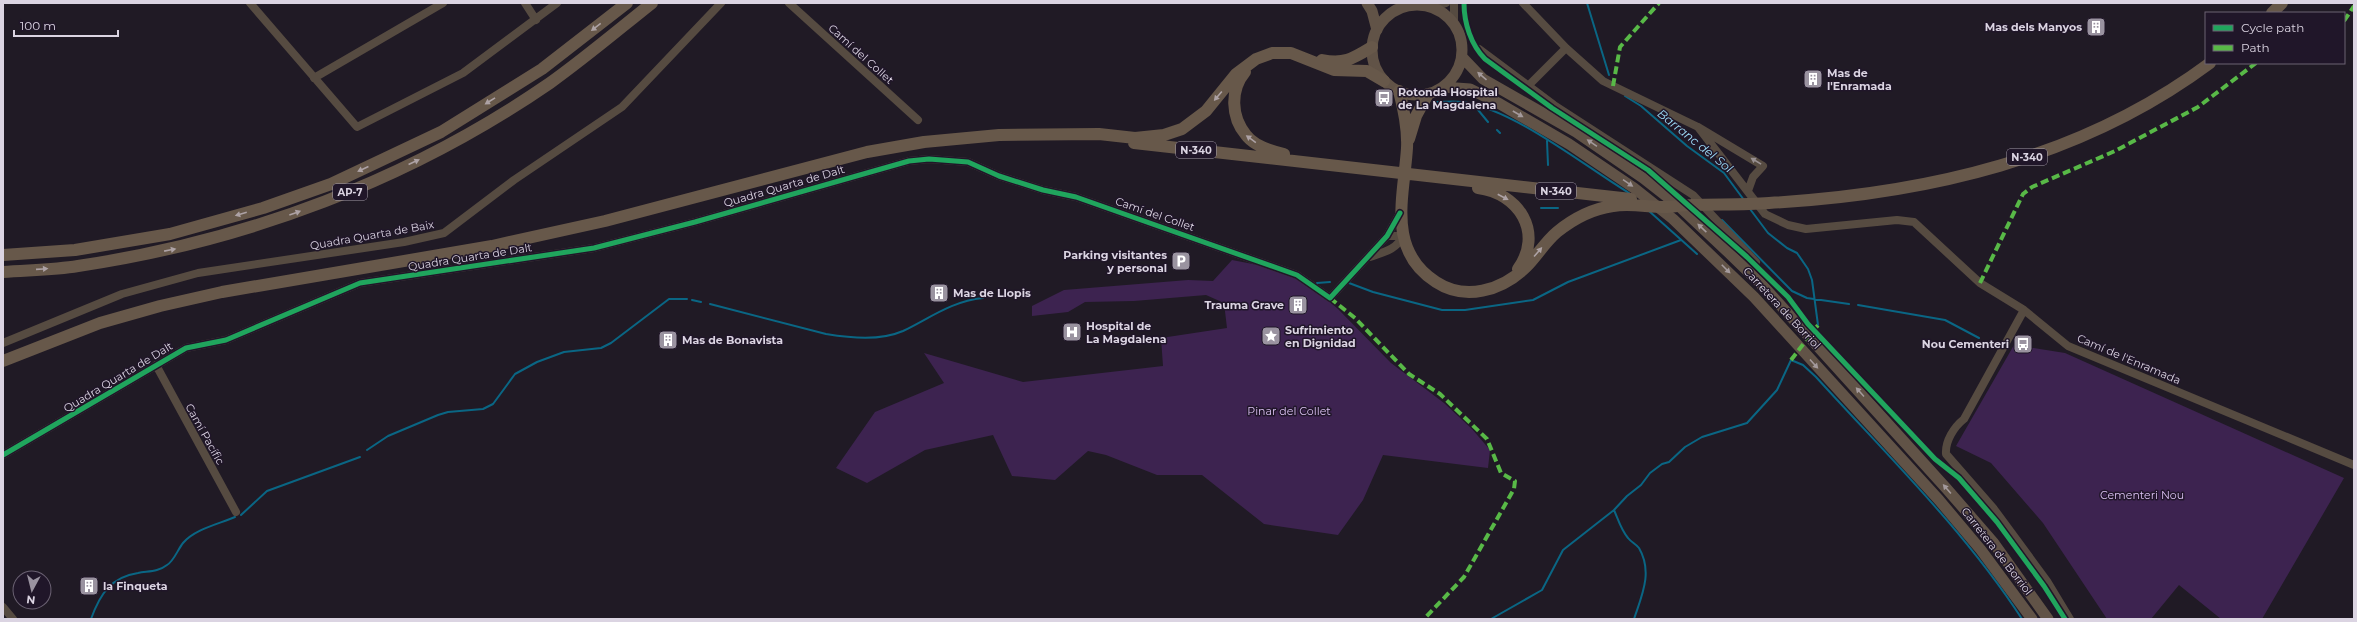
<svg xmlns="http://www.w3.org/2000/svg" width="2357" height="622" font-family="Montserrat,sans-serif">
<rect width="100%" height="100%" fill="#201a25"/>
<path fill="#3d2350" d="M1232 260 1278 269 1314 289 1338 309 1391 363 1444 403 1472 429 1490 450 1488 468 1383 455 1363 500 1338 535 1264 524 1202 475H1157L1106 455 1088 451 1055 480 1012 476 993 435 925 450 867 483 836 468 875 412 944 383 924 353 1023 382 1163 366 1161 338 1227 328 1224 303 1206 295 1134 301 1085 302 1068 312 1032 316V306L1064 290 1188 280 1213 281Z
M2014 345 2065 353 2344 478 2262 619H2221L2179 585 2151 619H2107L2043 523 1991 463 1956 446Z"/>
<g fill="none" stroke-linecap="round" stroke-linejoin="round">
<path stroke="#0a6684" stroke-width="2" d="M1587 3 1609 75
M1625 96 1641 106 1687 146 1724 173 1744 200
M1435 102C1444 102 1453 101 1463 102 1515 110 1583 165 1629 193
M1474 105 1488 122
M1497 130 1500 133
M1547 141 1548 165
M1541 208H1558
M1750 209 1768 233 1787 248 1797 253 1808 269 1812 280 1818 325
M1649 211 1697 254
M1722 220 1792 291 1807 298 1849 304
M1317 283 1330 282
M1349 283 1373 292 1442 310H1465L1533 300 1568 282 1681 240
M692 300 701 302
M710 304 826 334C851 338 880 341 903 331 930 318 952 301 983 298
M1858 305 1945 320 1979 338
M367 450 388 436 438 415 448 412 483 409 493 404 515 374 537 362 564 352 601 348 611 343 669 299H687
M241 515 267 491 360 457
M91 619C100 594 111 577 138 573 149 571 158 572 167 565 174 561 178 549 183 543 195 529 219 524 235 517
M1491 619 1542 590 1563 550 1614 510
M1634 619C1642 595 1653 572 1639 548 1636 544 1631 542 1628 538 1621 530 1618 519 1614 510L1627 496 1641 485 1650 473 1662 464 1669 462 1685 447 1702 437 1747 423 1777 390 1791 360 1803 365 1816 377C1887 455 1964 530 2022 619"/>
<path stroke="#564b41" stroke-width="8" d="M250 3 357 127 463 73 557 3
M525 3 536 20
M789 3 918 120
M1454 3V24
M1523 3 1566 48 1603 81 1698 127 1763 166 1753 177 1748 191
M1432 8 1446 3
M1479 49 1554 105 1693 195 1756 262
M314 78 443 3
M1528 86 1566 48
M1698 127 1765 214 1788 225 1806 229 1897 220 1914 222 1980 283 2024 310 2068 346 2354 465
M1370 257C1384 252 1396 250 1403 236H1387
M2024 310 1964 419C1954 427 1945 441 1946 454L1994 509 2047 581 2070 619
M3 343 122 294 198 273 404 242 444 233 514 180 622 107 721 3
M156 365 236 512
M3 455 186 348 226 340 360 283 594 248 695 222 909 161 929 159 968 162 999 176 1043 190 1076 197 1297 275 1330 298 1387 236 1400 213
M3 607 13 619"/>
<path stroke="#615347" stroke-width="11" d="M1367 3 1372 11 1377 30
M1372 50a45 45 0 1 1 90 0a45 45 0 1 1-90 0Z
M1462 57 1483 79 1576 132 1643 178 1680 207 1729 253 1763 286 1946 488 1993 542 2048 619
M1443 87 1470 89 1500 104 1569 144 1634 188 1673 219 1754 297 1939 500 1981 550 2032 619"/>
<path stroke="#67584a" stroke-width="12" d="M2272 13 2282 3
M1322 60C1344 65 1354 58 1372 47
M1245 72C1230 90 1231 117 1246 135 1254 146 1271 151 1284 154
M1399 91C1404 110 1408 129 1407 148 1404 196 1386 250 1436 282 1465 301 1501 291 1526 267 1537 256 1545 242 1557 232 1573 219 1591 209 1613 206 1630 203 1647 207 1665 207 1673 207 1682 205 1691 205 1717 204 1743 205 1769 203 1926 194 2081 159 2210 63
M1409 139 1416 116 1428 94
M1134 143 1631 199
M1478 188C1519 193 1544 233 1518 269
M3 255 75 250 170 234 263 208 331 184 441 132 542 69 627 3
M3 272C28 270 54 270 78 266 247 241 409 180 550 83 585 58 618 30 652 3
M3 361 100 323 160 306 222 292 492 246 605 221 867 152 924 142 999 135 1099 134 1135 138 1164 135 1182 129 1206 111 1236 74 1256 59 1272 53H1291L1334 70 1367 71 1384 81"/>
<path stroke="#58b947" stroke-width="4" stroke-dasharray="8 4" stroke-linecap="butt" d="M2344 21 2354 6
M1613 86 1620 47 1659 3
M1980 283 2023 194 2032 187 2115 151 2198 107 2256 63
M1330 298 1355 318 1409 374 1440 394 1487 439 1501 473 1515 481 1514 489 1464 577 1424 619
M1791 360 1818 325"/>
<g stroke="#201629" stroke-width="8">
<path id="cycleway" d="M1464 3C1464 23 1471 45 1485 59L1552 108 1648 170 1747 257 1788 297 1808 324 1935 459 1959 478 1997 522 2044 586 2065 619
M3 455 186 348 226 340 360 283 594 248 695 222 909 161 929 159 968 162 999 176 1043 190 1076 197 1297 275 1330 298 1387 236 1400 213"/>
</g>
<use href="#cycleway" stroke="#20a55d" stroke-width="5"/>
</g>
<defs><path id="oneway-solid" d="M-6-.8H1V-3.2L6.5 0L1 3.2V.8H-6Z"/></defs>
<g fill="#ada2a5">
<use href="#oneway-solid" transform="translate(596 27) rotate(142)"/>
<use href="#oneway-solid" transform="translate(1218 96) rotate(130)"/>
<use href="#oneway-solid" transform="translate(490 101) rotate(148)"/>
<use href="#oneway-solid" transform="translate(1251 139) rotate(-144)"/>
<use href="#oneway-solid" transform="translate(414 162) rotate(-25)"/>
<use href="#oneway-solid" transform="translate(363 169) rotate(155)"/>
<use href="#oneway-solid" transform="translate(1503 197) rotate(28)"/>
<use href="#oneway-solid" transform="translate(295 213) rotate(-20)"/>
<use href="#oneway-solid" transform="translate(241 214) rotate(164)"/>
<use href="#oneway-solid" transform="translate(170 250) rotate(-11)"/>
<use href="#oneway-solid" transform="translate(1538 252) rotate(-49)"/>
<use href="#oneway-solid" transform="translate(42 269) rotate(-4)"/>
</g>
<g fill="#a49a9c">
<use href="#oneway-solid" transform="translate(1482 76) rotate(-139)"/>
<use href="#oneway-solid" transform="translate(1518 114) rotate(30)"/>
<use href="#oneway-solid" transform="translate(1592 143) rotate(-146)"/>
<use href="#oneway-solid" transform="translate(1628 183) rotate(34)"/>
<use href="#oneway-solid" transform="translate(1702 228) rotate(-137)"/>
<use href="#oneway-solid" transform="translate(1726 269) rotate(45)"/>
<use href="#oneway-solid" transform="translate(1814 364) rotate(48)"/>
<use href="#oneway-solid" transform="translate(1860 392) rotate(-132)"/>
<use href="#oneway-solid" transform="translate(1947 489) rotate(-131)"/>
</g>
<use fill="#989092" href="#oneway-solid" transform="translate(1756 161) rotate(-149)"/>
<defs>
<g id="building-square" transform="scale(1)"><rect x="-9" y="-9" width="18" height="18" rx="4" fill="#9a93a0" stroke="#201629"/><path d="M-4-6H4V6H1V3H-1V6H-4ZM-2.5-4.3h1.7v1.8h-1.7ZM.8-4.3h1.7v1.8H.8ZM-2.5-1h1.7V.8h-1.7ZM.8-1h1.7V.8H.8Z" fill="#fff"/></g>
<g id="bus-square" transform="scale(1)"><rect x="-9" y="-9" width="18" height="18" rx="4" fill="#9a93a0" stroke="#201629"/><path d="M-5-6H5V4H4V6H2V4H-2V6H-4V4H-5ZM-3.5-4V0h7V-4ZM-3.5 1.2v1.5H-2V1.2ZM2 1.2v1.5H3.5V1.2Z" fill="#fff"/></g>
<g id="parking-square" transform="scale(1)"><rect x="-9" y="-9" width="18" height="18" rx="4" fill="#9a93a0" stroke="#201629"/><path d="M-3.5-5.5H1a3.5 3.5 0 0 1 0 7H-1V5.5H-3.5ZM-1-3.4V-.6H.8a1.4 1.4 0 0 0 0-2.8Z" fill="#fff"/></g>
<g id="hospital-square" transform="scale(1)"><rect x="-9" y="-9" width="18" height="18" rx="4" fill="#9a93a0" stroke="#201629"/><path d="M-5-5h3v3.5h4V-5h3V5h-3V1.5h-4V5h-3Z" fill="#fff"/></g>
<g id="sight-square" transform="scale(1)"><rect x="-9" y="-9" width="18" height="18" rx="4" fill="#9a93a0" stroke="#201629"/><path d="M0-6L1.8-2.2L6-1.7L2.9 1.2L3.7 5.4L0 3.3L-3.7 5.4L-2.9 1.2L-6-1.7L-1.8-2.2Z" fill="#fff"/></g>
</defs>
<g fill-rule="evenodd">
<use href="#building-square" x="2096" y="27"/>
<use href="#building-square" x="1813" y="79"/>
<use href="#bus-square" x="1384" y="98"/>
<use href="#parking-square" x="1181" y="261"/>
<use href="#building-square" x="939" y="293"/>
<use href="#building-square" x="1298" y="305"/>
<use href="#hospital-square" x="1072" y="332"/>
<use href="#sight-square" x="1271" y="336"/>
<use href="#building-square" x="668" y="340"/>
<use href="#bus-square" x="2023" y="344"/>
<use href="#building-square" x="89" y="586"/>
</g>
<g text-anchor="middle" stroke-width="3" stroke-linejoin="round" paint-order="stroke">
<g fill="#201629" stroke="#a39baa" stroke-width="1">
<rect x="1176" y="142" width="40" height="16" rx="3"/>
<rect x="2007" y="149" width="40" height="16" rx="3"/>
<rect x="1536" y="183" width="40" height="16" rx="3"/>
<rect x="333" y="184" width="34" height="16" rx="3"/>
</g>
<g font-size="10" font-weight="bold" fill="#dbd4e2">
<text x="1196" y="154">N-340</text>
<text x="2027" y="161">N-340</text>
<text x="1556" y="195">N-340</text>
<text x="350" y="196">AP-7</text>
</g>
<g font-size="11" font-weight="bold" fill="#dbd4e2" stroke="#201629" text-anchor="start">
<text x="2082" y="31" text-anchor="end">Mas dels Manyos</text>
<text x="1827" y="77">Mas de<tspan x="1827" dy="13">l'Enramada</tspan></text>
<text x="1398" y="96">Rotonda Hospital<tspan x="1398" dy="13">de La Magdalena</tspan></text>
<text x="1167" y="259" text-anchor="end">Parking visitantes<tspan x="1167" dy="13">y personal</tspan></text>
<text x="953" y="297">Mas de Llopis</text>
<text x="1284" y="309" text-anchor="end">Trauma Grave</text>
<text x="1086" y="330">Hospital de<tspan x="1086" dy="13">La Magdalena</tspan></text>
<text x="1285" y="334">Sufrimiento<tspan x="1285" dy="13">en Dignidad</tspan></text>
<text x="682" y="344">Mas de Bonavista</text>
<text x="2009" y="348" text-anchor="end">Nou Cementeri</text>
<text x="103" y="590">la Finqueta</text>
</g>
<g font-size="11" fill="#dbd4e2" stroke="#201629">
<text transform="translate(861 54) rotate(42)" y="4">Camí del Collet</text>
<text transform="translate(784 186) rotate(-16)" y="4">Quadra Quarta de Dalt</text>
<text transform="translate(1155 214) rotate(19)" y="4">Camí del Collet</text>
<text transform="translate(372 235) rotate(-10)" y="4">Quadra Quarta de Baix</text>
<text transform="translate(470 257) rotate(-9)" y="4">Quadra Quarta de Dalt</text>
<text transform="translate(1782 308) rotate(47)" y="4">Carretera de Borriol</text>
<text transform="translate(2129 359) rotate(23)" y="4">Camí de l'Enramada</text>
<text transform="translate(118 377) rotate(-31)" y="4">Quadra Quarta de Dalt</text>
<text transform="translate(205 434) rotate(61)" y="4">Camí Pacífic</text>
<text transform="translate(1997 551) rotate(52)" y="4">Carretera de Borriol</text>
</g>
<g font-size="11" fill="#dbc1f3" stroke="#201629">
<text x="1289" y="415">Pinar del Collet</text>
<text x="2142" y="499">Cementeri Nou</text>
</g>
<g font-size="12" font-style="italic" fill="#9bdbf6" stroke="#201629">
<text transform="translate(1695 141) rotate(39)" y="4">Barranc del Sol</text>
</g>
</g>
<rect width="2357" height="622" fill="none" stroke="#dbd4e2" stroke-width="8"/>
<rect x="2205" y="12" width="140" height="52" fill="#201629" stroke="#6b6273"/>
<rect x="2213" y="25" width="20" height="6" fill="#20a55d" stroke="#6b6273"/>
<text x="2241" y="32" font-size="12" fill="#dbd4e2">Cycle path</text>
<rect x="2213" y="45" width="20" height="6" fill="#58b947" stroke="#6b6273"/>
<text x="2241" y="52" font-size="12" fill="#dbd4e2">Path</text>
<g transform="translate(32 590) rotate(187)"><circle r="19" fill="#201629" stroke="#6b6273"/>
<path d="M0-3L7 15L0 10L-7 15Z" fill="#9a93a0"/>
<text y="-6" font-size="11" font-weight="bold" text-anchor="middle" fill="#dbd4e2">N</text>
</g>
<path d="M14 30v6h104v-6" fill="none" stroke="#dbd4e2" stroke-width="2"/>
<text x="20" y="30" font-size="12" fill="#dbd4e2" stroke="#201629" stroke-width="3" paint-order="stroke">100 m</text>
</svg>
